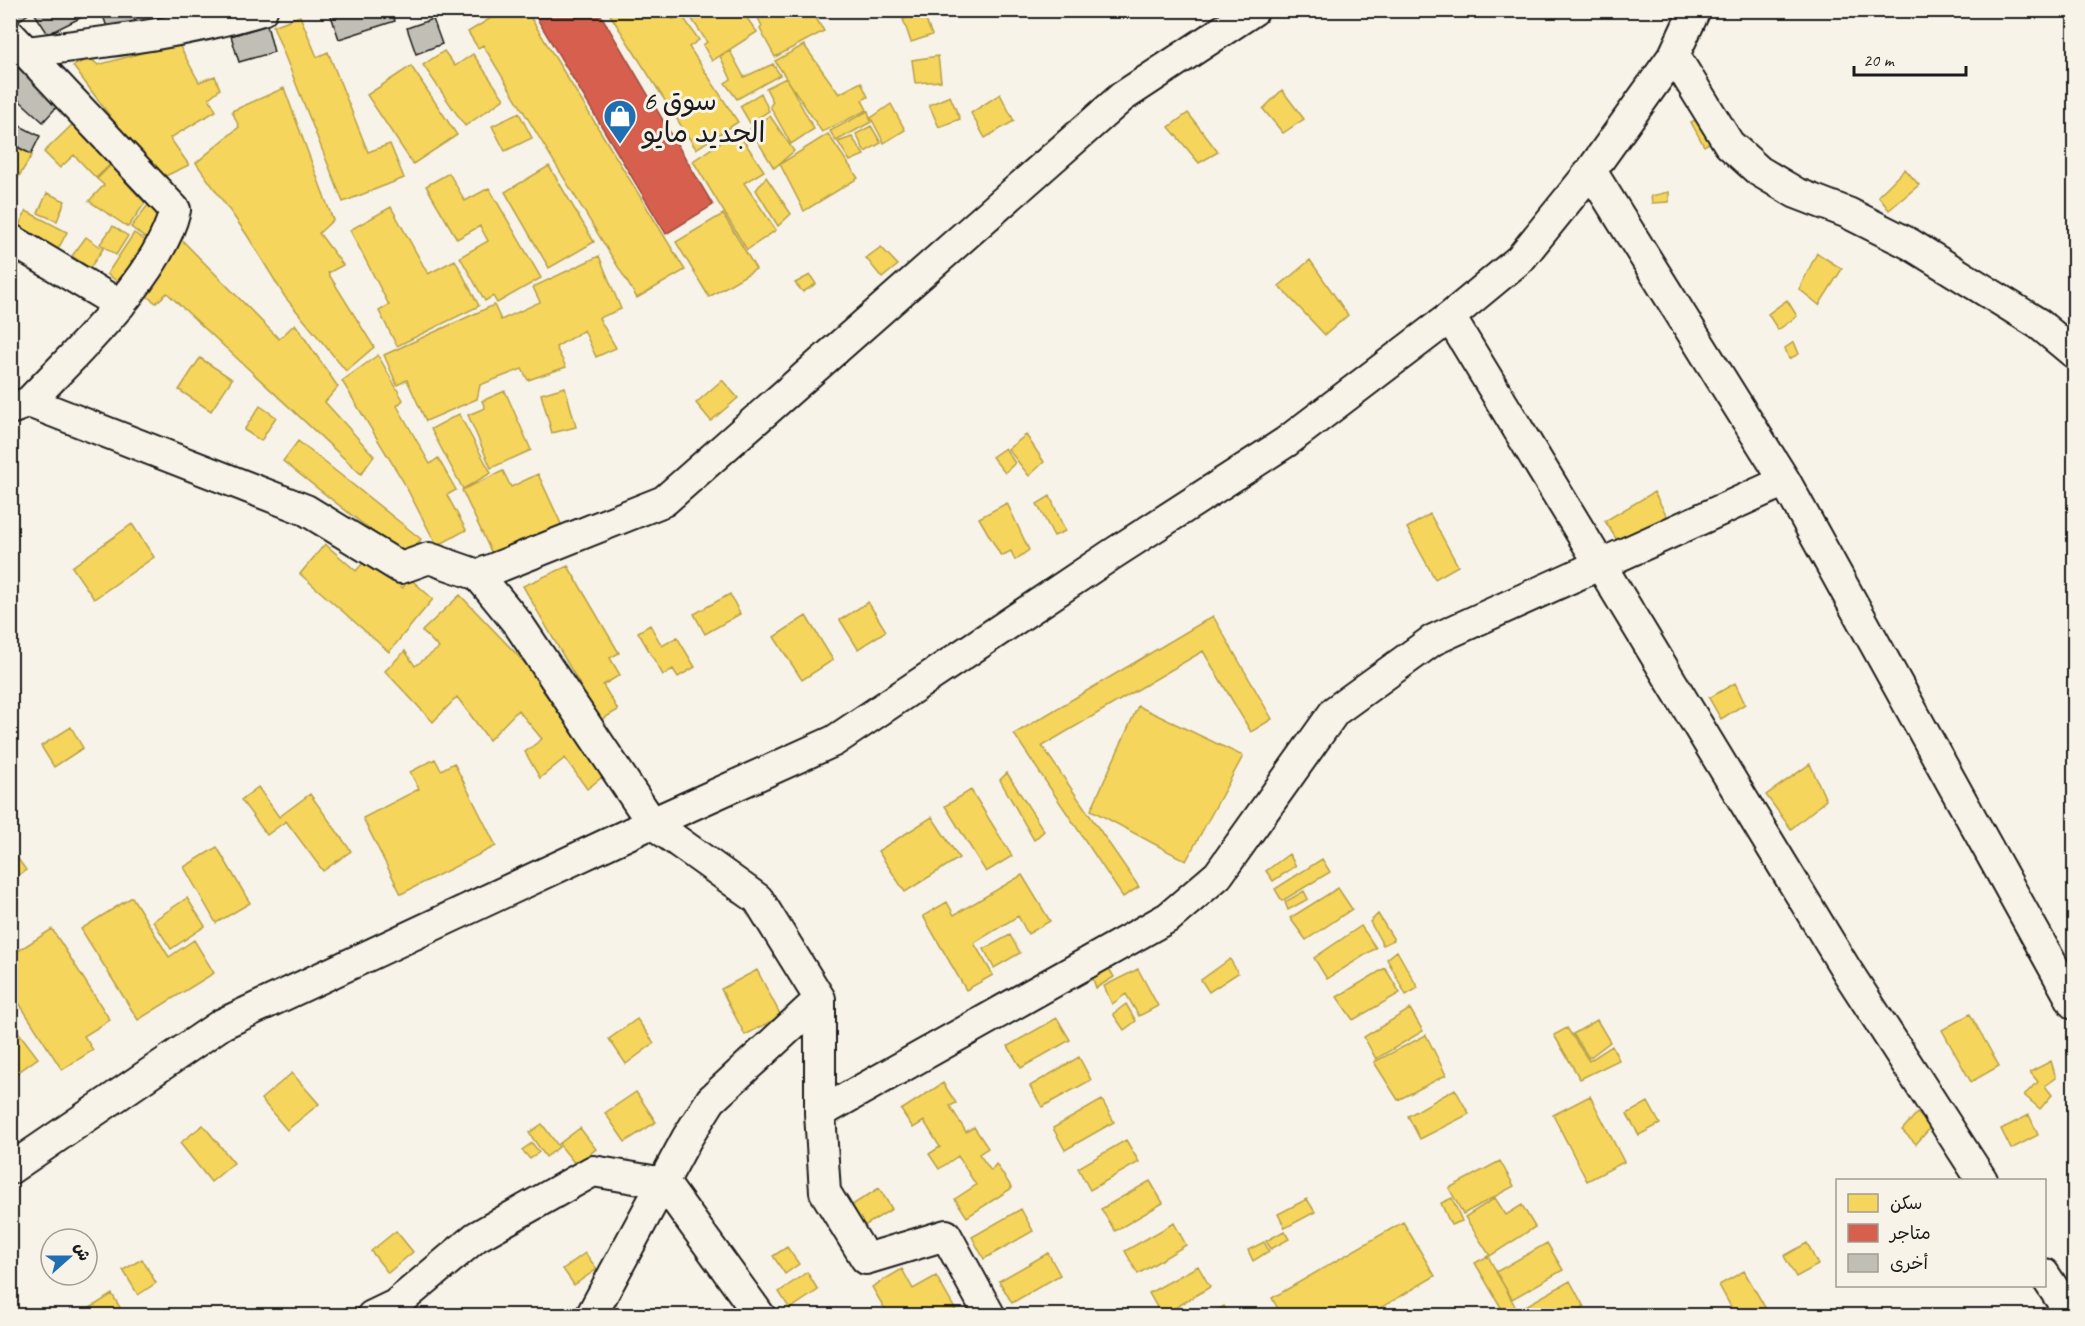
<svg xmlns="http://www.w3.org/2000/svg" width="2085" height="1326" font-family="Caveat,'Playpen Sans Arabic',sans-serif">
<rect width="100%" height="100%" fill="#f7f3e8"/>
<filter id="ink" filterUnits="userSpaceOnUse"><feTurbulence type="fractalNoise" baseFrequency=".0167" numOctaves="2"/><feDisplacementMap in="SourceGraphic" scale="12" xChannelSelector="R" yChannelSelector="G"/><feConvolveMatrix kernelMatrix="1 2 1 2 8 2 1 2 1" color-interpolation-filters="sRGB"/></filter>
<g filter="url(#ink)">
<path fill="#f6d55c" stroke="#b59e49" stroke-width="1.5" d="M504 10H526L685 270 637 298 483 45 478 48 468 32Z
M607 10H668L673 19 681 14 699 40 689 47 738 122 696 149Z
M686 10H741L757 32 712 61 703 45 707 42Z
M754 10H811L824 31 775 57 760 29 762 26Z
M923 13 932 35 911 42 903 19Z
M300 16 317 57 328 52 368 152 390 144 404 178 343 202 273 26Z
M178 43 199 82 215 76 220 89 209 98 216 111 170 138 189 165 157 180 73 66 90 58 98 65Z
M804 45 839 94 861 82 868 97 862 100 867 110 822 132 775 61Z
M444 51 455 66 473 54 504 99 465 126 423 65Z
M730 51 744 77 773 64 780 75 737 99 725 83 731 79 720 56Z
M938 56 941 81 915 83 912 60Z
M411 66 457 135 413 164 367 95Z
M786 78 814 129 791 144 770 106 773 102 766 88Z
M284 88 333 220 319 233 343 265 328 273 374 347 346 371 285 297 247 235 196 163 239 127 232 111Z
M1282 90 1304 119 1283 133 1263 109Z
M761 93 769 111 750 123 740 106Z
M1000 94 1014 121 985 138 971 113Z
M950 96 960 119 939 127 929 105Z
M891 104 905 130 884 143 871 118Z
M868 111 871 122 836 141 830 131Z
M519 113 532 138 505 151 492 126Z
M1188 113 1218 152 1199 163 1169 127Z
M770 116 794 151 774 168 750 129Z
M1700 118 1711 142 1704 146 1691 122Z
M78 119 116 159 96 178 74 155 60 168 44 152Z
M871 126 881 143 865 152 856 134Z
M737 131 764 171 744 183 776 230 747 250 693 161Z
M828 134 858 178 804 211 780 164Z
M852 137 864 155 850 161 838 142Z
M12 145 32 155 10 191V147Z
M117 159 126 168 120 176 145 203 128 227 89 201 104 185 97 179Z
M549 166 594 242 549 268 505 192Z
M1905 169 1919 185 1889 210 1878 196Z
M449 173 465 201 489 188 541 278 497 303 493 296 485 301 460 257 488 241 480 226 457 239 426 186Z
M766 177 791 214 778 226 756 190Z
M1669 192V202L1652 203 1651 196Z
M47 193 65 201 57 221 38 213Z
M151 201 169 216 149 241 131 227Z
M391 207 428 274 455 260 479 306 397 346 379 311 389 305 350 230Z
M26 211 67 232 56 253 18 227Z
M723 214 756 269 709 297 676 242Z
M113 226 128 236 116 255 100 244Z
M134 233 149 243 124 286 107 274Z
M178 236 279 339 295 324 338 387 325 402 374 456 361 474 167 293 156 303 139 290Z
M86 237 103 249 90 268 72 256Z
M881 247 898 265 882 278 866 258Z
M1817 253 1842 269 1819 305 1799 289Z
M599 256 621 309 599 318 616 348 596 357 584 330 556 347 566 367 528 380 522 369 480 385 477 399 426 421 407 380 397 385 384 355 494 305 501 320 540 302 533 287Z
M1310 260 1348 315 1325 335 1279 286Z
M810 275 816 284 803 292 795 283Z
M1787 300 1797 316 1778 330 1768 314Z
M1794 342 1799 354 1789 359 1785 348Z
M378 355 403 400 397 406 430 464 438 458 456 490 447 495 466 530 437 546 403 481 342 381Z
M200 358 232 379 211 411 179 390Z
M722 380 738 398 711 421 696 403Z
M565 387 576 427 552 433 541 394Z
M505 391 531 450 491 468 468 415 485 408 482 401Z
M260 406 276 417 261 441 244 430Z
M459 414 491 473 463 489 431 429Z
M1026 435 1044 462 1029 476 1008 449Z
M298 441 421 539 406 558 283 461Z
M1005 448 1015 463 1005 473 992 457Z
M503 471 511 487 538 474 562 526 494 558 462 490Z
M1654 492 1668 518 1620 545 1605 521Z
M1050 496 1065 531 1054 536 1037 504Z
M1007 503 1029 550 1015 560 1011 551 1001 556 979 518Z
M1430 514 1458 566 1435 579 1407 528Z
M132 524 154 557 94 599 72 567Z
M325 544 356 571 368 557 403 588 408 577 433 599 389 652 300 574Z
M568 566 619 653 610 658 620 675 603 685 618 710 596 723 578 693 583 690 523 586Z
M730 594 740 614 705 634 694 614Z
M460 595 546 685 542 690 606 774 587 789 565 758 540 778 525 752 542 739 518 710 489 740 457 697 433 722 385 671 405 651 415 666 439 648 422 631Z
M868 602 886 631 858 649 840 620Z
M806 616 833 660 802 680 774 637Z
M1213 616 1272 719 1251 732 1203 651 1042 746 1139 887 1123 897 1014 734Z
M650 625 662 646 677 637 695 667 678 677 673 669 663 675 638 632Z
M1735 683 1745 704 1721 719 1709 698Z
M1138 706 1243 756 1186 861 1091 810Z
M71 727 83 748 54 767 41 746Z
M435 759 441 770 454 763 496 846 401 894 363 818 419 789 410 772Z
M1810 764 1826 800 1791 829 1766 795Z
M1007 773 1044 831 1034 840 1000 780Z
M258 787 279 817 310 794 351 851 323 871 286 821 267 835 241 800Z
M971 790 1012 856 986 872 945 806Z
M932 817 959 858 905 892 878 851Z
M217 847 250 903 216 923 184 867Z
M10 848 26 870 10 881Z
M1289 854 1296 866 1273 881 1266 871Z
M1322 859 1330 872 1282 901 1275 889Z
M1022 875 1050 921 1028 934 1018 916 974 943 993 975 966 990 923 916 947 902 954 915Z
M1338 888 1352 909 1306 940 1290 918Z
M1304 891 1308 899 1288 910 1285 902Z
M132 897 169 957 194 940 214 973 138 1020 81 929Z
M187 898 205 926 171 949 153 921Z
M1378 914 1394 940 1383 945 1370 922Z
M1361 926 1376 948 1327 979 1314 958Z
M52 929 110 1020 84 1036 93 1050 62 1070 10 989V956Z
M1010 935 1020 953 994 968 984 949Z
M1397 951 1418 988 1406 995 1387 959Z
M1230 959 1238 973 1209 992 1201 980Z
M1107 965 1114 977 1096 988 1092 976Z
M1385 968 1400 993 1353 1020 1337 997Z
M1138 969 1158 1006 1139 1016 1126 994 1112 1004 1104 986Z
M757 970 781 1016 745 1035 721 989Z
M1126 1004 1136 1021 1124 1030 1113 1014Z
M1410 1009 1423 1031 1376 1059 1364 1037Z
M1970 1014 1999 1066 1971 1082 1942 1030Z
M1057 1018 1070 1040 1021 1068 1008 1046Z
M637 1019 654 1043 626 1064 609 1039Z
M1597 1020 1610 1042 1589 1058 1573 1034Z
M10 1021 38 1058 10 1078Z
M1567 1028 1589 1061 1612 1046 1619 1060 1580 1079 1554 1035Z
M1426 1035 1446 1075 1398 1100 1374 1062Z
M1079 1057 1091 1080 1042 1107 1030 1086Z
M2051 1061 2056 1078 2045 1086 2052 1095 2040 1109 2024 1095 2038 1082 2030 1072Z
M292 1073 319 1104 287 1130 261 1099Z
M943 1083 956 1103 950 1106 966 1132 974 1127 988 1148 979 1154 991 1171 996 1164 1012 1188 967 1217 955 1199 976 1185 958 1156 939 1169 929 1154 940 1147 924 1121 913 1128 901 1110Z
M1455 1089 1469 1114 1420 1139 1408 1116Z
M636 1092 656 1122 625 1142 605 1113Z
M1590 1096 1624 1162 1587 1181 1553 1115Z
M1102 1100 1114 1122 1065 1150 1053 1128Z
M1648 1102 1660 1124 1639 1135 1627 1114Z
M1917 1113 1932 1126 1916 1144 1902 1130Z
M2029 1115 2038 1135 2011 1149 2001 1129Z
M542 1124 559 1147 546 1157 529 1133Z
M203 1125 234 1163 211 1182 180 1143Z
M580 1128 596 1149 576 1165 559 1144Z
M1126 1140 1139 1162 1090 1190 1078 1168Z
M532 1143 539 1152 530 1159 522 1150Z
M1500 1161 1514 1186 1463 1214 1449 1188Z
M1150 1181 1163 1203 1115 1231 1101 1209Z
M879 1188 892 1209 861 1228 849 1207Z
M1452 1198 1462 1221 1451 1225 1441 1203Z
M1495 1198 1506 1215 1522 1205 1535 1227 1490 1256 1465 1217Z
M1307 1199 1315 1212 1285 1228 1278 1214Z
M1021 1209 1033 1231 984 1259 972 1237Z
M1403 1222 1435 1276 1367 1316H1282L1272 1298Z
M1174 1223 1186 1245 1138 1274 1125 1251Z
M396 1231 413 1252 388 1273 371 1251Z
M1284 1231 1289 1239 1271 1249 1266 1241Z
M1264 1242 1269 1251 1253 1261 1248 1250Z
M1547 1243 1563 1270 1512 1299 1496 1272Z
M1807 1243 1818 1265 1796 1277 1784 1256Z
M787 1247 799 1264 785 1274 773 1256Z
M585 1253 597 1269 574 1285 563 1269Z
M1048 1253 1060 1275 1012 1303 999 1281Z
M1488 1256 1516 1308 1506 1316 1475 1263Z
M142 1259 156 1283 138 1295 123 1270Z
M1198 1266 1210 1287 1162 1316 1149 1293Z
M902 1269 913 1289 936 1276 959 1316H889L872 1287Z
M1744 1271 1770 1316H1736L1719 1285Z
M807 1272 818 1290 790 1309 779 1292Z
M1570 1281 1584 1307 1568 1316H1517L1515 1312Z
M112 1294 125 1316H90L87 1310Z
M1224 1306 1230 1316H1208Z"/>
<path fill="#d6604d" stroke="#9e4c3e" stroke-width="1.5" d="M546 10H598L713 205 666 234 536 17Z"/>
<path fill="#c0beb5" stroke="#1c1c1c" stroke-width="1.5" d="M10 10 94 11 48 34 33 11 12 25Z
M101 10H141L133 13 136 24 108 30Z
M163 10H204L168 24Z
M329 10H391L395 21 339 39Z
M429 10H450L451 12 433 19Z
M433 19 442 44 416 54 407 28Z
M267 25 274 52 239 62 231 36Z
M10 51 63 100 43 122 10 92Z
M10 121 40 136 31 154 10 143Z"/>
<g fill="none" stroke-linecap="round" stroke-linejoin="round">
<g stroke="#1c1c1c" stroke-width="34">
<path id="street" d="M10 35 175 210C159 276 76 352 29 402L13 408
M26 52C106 42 185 33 262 10
M1674 55 1729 144 1759 171 1796 193 1848 213 1910 244 2039 324 2074 353
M1591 171 1785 481 2074 1004
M10 239 120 305
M1450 317 1847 971 1982 1180
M29 402 306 510 401 568 429 558 478 575 519 625 652 823 758 899 820 999V1113L825 1192 866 1259 946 1235 990 1316
M478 575 664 501 1122 97 1254 10
M820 1113 1169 917 1218 875 1335 711 1433 640 1785 481
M10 1169 222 1024 652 823 834 741 1111 555 1286 442 1450 317 1520 259 1591 171 1674 55 1695 10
M2044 1274 2072 1316
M372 1316 395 1305 476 1237 593 1171 664 1183 760 1316
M591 1316 687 1138 711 1100 820 999"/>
</g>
<use href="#street" stroke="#f7f3e8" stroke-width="30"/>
</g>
</g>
<defs>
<g id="shop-pin" transform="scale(1.725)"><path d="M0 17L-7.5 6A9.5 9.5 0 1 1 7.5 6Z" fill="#1f6fb2" stroke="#f7f3e8"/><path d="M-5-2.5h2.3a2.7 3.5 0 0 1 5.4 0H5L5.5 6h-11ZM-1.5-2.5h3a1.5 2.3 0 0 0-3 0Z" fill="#fff"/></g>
</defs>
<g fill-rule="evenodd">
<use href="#shop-pin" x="620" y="116"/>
</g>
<g text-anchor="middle" stroke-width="6" stroke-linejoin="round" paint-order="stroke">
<g font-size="28" fill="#1c1c1c" stroke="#f7f3e8" text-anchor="start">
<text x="643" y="110">سوق 6<tspan x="643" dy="32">الجديد مايو</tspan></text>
</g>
</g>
<rect width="2085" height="1326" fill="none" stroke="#f7f3e8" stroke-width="36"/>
<rect x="18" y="18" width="2049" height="1290" fill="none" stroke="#1c1c1c" stroke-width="2" filter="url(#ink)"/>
<rect x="1836" y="1179" width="210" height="108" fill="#f7f3e8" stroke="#9f9d96" stroke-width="1.5"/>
<rect x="1848" y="1194" width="30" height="18" fill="#f6d55c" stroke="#9f9d96" stroke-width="1.5"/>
<text x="1890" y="1209" font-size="18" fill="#1c1c1c">سكن</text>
<rect x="1848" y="1224" width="30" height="18" fill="#d6604d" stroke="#9f9d96" stroke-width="1.5"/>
<text x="1890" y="1239" font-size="18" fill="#1c1c1c">متاجر</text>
<rect x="1848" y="1254" width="30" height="18" fill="#c0beb5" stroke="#9f9d96" stroke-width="1.5"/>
<text x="1890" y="1269" font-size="18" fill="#1c1c1c">أخرى</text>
<g transform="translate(69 1257) rotate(69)"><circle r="28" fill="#f7f3e8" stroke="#9f9d96" stroke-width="1.5"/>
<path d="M0-4.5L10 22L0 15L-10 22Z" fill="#1f6fb2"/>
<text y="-9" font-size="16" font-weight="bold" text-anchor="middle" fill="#1c1c1c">ش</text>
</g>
<path d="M1854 66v9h112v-9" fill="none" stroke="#1c1c1c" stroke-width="3"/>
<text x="1863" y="66" font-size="18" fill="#1c1c1c" stroke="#f7f3e8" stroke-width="4.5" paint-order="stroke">20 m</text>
</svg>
